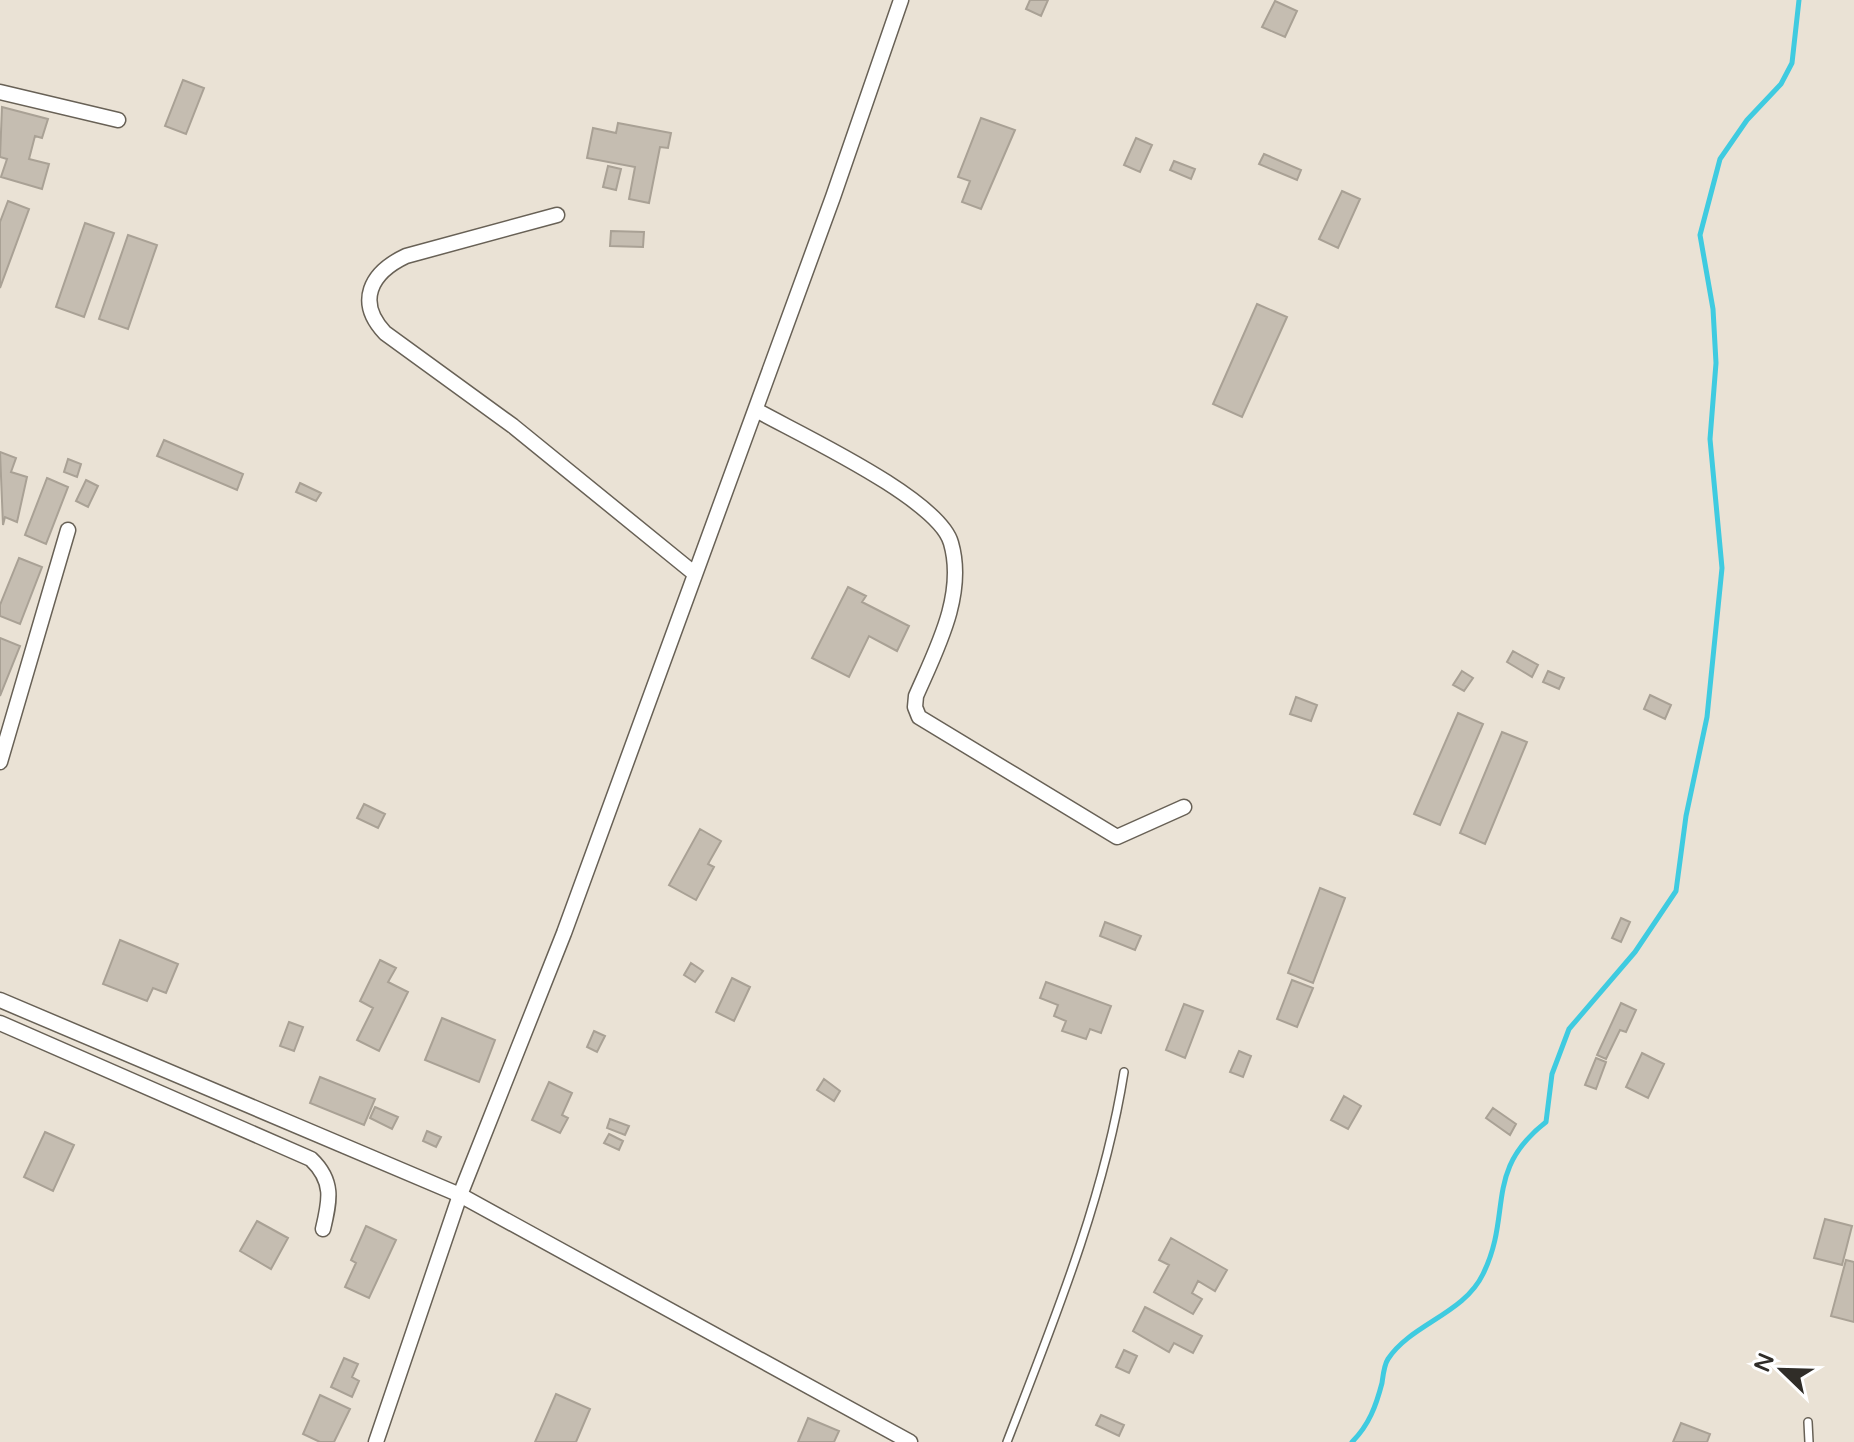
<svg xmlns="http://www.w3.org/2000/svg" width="1854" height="1442" font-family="'Varela Round',sans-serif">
<rect width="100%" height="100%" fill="#eae2d5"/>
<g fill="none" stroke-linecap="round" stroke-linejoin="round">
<path stroke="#3fcbe0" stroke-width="5" d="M1352 1442C1369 1425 1376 1406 1382 1383 1383 1376 1384 1365 1388 1359 1411 1324 1464 1314 1483 1274 1513 1213 1483 1171 1546 1122L1552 1074 1569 1029 1635 952 1676 891 1686 816 1707 717 1722 568 1710 439 1716 363 1713 309 1700 235 1720 159 1747 120 1781 84 1792 63 1799 0"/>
</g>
<path fill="#c5bdb1" stroke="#a9a195" stroke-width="2" d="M1030 0H1048L1041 16 1026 9Z
M1275 1 1297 11 1285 37 1262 27Z
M183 80 204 88 186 134 165 126Z
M2 107 48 119 42 138 35 136 29 159 49 164 42 189 1 177 7 159 0 157Z
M981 118 1015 130 981 209 962 202 970 181 958 177Z
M618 123 671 133 668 148 660 147 649 203 629 199 635 167 587 158 593 128 616 133Z
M1136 138 1152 145 1140 172 1124 165Z
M1264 154 1301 170 1297 180 1259 164Z
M1174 161 1195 169 1191 179 1170 170Z
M608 166 621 169 616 190 603 187Z
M1342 191 1360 199 1338 248 1319 239Z
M8 201 29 209 0 288V222Z
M85 223 114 233 84 317 56 307Z
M611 231 644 232 643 247 610 246Z
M128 235 157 245 128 329 99 319Z
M1257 304 1287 317 1242 417 1213 404Z
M164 440 243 474 237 490 157 456Z
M0 452 16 458 11 472 27 477 17 522 5 517 3 525Z
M68 459 81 464 77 477 64 472Z
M47 478 68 487 46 544 25 535Z
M86 480 98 486 88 507 76 501Z
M300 483 321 493 316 501 296 492Z
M19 558 42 567 20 624 0 616V605Z
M848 587 866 596 862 602 909 626 897 651 869 636 849 677 812 658Z
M0 638 20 646 0 696Z
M1513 651 1538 665 1532 677 1507 662Z
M1462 671 1473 678 1464 691 1453 685Z
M1548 671 1564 678 1559 689 1543 682Z
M1650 695 1671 705 1665 719 1644 709Z
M1296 697 1317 705 1311 721 1290 714Z
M1458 713 1483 724 1440 825 1414 814Z
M1502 732 1527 742 1485 844 1460 833Z
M364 804 385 814 378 828 357 818Z
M700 829 721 841 708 864 714 867 696 900 669 885Z
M1320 888 1345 898 1313 983 1288 973Z
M1621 918 1630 922 1621 942 1612 938Z
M1105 922 1141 936 1135 950 1100 936Z
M120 940 178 964 166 993 153 988 147 1001 103 984Z
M380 960 396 968 388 982 408 992 379 1051 357 1040 373 1008 360 1001Z
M691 963 703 971 695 982 684 975Z
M732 978 750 987 734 1021 716 1012Z
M1292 980 1313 988 1297 1027 1277 1019Z
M1046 982 1111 1006 1101 1033 1090 1029 1086 1039 1062 1031 1066 1021 1054 1016 1058 1005 1040 998Z
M1621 1003 1636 1010 1626 1032 1620 1030 1606 1059 1597 1055Z
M1184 1004 1203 1011 1185 1058 1166 1050Z
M442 1018 495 1040 479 1082 425 1060Z
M289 1022 303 1027 294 1051 280 1046Z
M594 1031 605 1036 597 1052 587 1047Z
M1239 1051 1251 1056 1243 1077 1230 1072Z
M1642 1053 1664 1064 1648 1098 1626 1087Z
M1596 1058 1606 1062 1596 1089 1585 1085Z
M320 1077 375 1099 364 1125 310 1103Z
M824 1079 840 1091 834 1101 817 1090Z
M549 1082 572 1093 562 1115 568 1118 560 1133 532 1120Z
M1344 1096 1361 1106 1348 1129 1331 1120Z
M375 1107 398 1117 392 1129 370 1118Z
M1493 1108 1516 1124 1510 1135 1486 1118Z
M610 1119 629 1126 625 1135 607 1128Z
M427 1131 441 1137 436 1147 423 1141Z
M45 1132 74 1145 53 1191 24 1177Z
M609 1134 623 1141 619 1150 604 1143Z
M1825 1219 1852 1226 1842 1265 1814 1258Z
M257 1221 288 1238 271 1269 240 1251Z
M366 1226 396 1240 369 1298 345 1287 356 1263 351 1260Z
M1171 1238 1227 1270 1215 1291 1198 1281 1192 1293 1202 1299 1193 1314 1154 1292 1169 1265 1159 1260Z
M1846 1260 1854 1262V1322L1831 1316Z
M1145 1307 1202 1336 1193 1353 1174 1343 1169 1352 1133 1331Z
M1124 1350 1137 1356 1129 1373 1116 1367Z
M344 1358 358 1364 352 1377 359 1381 352 1397 331 1387Z
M556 1394 590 1409 576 1442H535Z
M320 1395 350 1409 334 1442H320L303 1434Z
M1101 1415 1124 1425 1119 1436 1096 1425Z
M808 1418 839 1431 834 1442H798Z
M1681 1423 1710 1434 1707 1442H1673Z"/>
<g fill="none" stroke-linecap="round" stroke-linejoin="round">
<g stroke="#686156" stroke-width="10">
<path id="service" d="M1808 1422 1809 1442
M1007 1442C1053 1323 1104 1199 1124 1072"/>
</g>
<g stroke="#686156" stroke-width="17">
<path id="minor" d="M0 92 118 120
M557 215 406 256C370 273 356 302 385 333L513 426 695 574
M756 410C799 434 939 499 951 543 966 595 936 650 916 696L915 707 919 717 1117 837 1184 807
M0 762 68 530
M0 1000 460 1195 910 1442
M0 1023 311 1159C334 1181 330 1200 323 1229
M376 1442 460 1195 564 933 833 197 901 0"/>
</g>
<use href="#service" stroke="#fff" stroke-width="7"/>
<use href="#minor" stroke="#fff" stroke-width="14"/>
</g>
<g transform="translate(1782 1370) rotate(293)" stroke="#ffffff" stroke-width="6" paint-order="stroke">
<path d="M0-6L14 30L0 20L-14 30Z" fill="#302d28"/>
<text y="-12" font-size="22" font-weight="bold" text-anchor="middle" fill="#302d28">N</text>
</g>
</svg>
